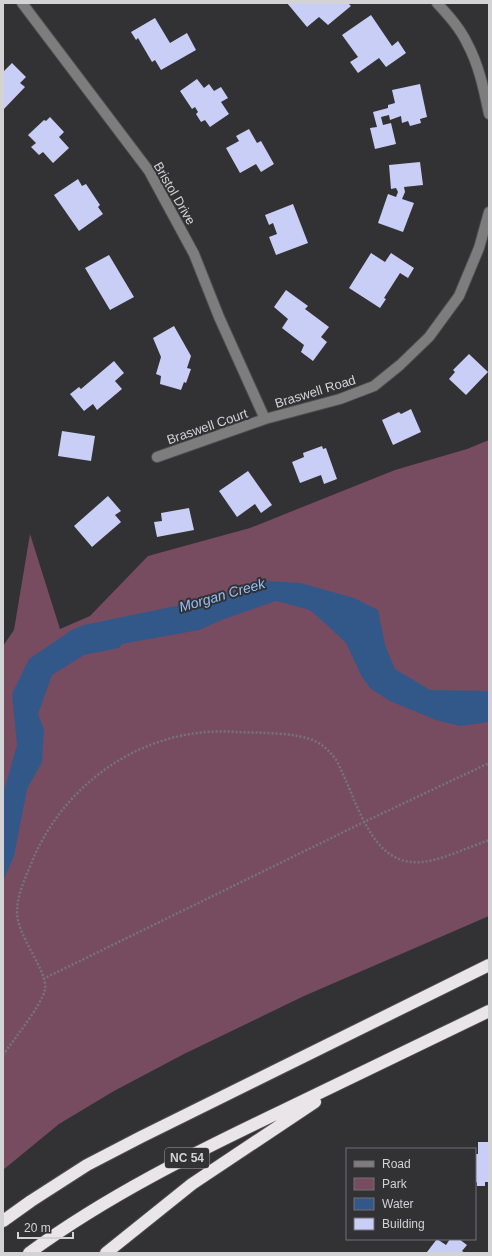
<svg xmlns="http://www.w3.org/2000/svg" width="492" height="1256" font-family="Helvetica,sans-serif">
<rect width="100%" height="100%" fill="#323134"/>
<path fill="#774c61" d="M489 440V916L304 996 184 1054 114 1091 59 1124 3 1170V646L14 630 30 534 60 629 90 616 148 556 250 528 395 470 467 449Z"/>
<path fill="#32588a" d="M266 581 300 583 354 598 378 610 385 645 395 669 430 690 489 691V722L460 726 436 720 390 701 371 689 362 677 346 643 327 625 310 610 276 601 224 619 199 630 122 644 119 648 84 655 52 675 38 714 44 730 42 762 27 789 14 856 3 881V794L17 745 12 694 29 659 72 630 84 625 224 596Z"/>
<path fill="#c9cef6" d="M287 3H348L351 6 328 25 319 17 307 27Z
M371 15 392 46 398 41 406 53 386 67 379 58 358 73 350 62 358 57 342 35Z
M155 18 170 43 187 33 196 50 161 70 155 60 152 62 138 38 136 40 131 32Z
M12 63 26 77 20 83 25 87 3 110V72Z
M197 79 204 88 209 84 214 91 221 87 228 98 221 102 229 114 210 127 205 120 201 122 196 114 198 112 195 107 192 109 180 91Z
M420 84 427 117 420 119 421 123 410 126 408 121 402 123 401 116 390 120 389 115 381 117 383 125 391 123 396 144 375 149 370 128 377 127 373 112 388 108V105L395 103 392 90Z
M50 117 64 132 59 137 69 148 53 163 43 152 39 155 31 147 36 143 28 135 44 120 46 121Z
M249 129 257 143 261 141 274 164 261 172 256 164 240 173 226 148 239 141 236 136Z
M420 162 423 185 404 187 405 192 402 199 414 203 403 232 378 223 388 194 396 197 398 192 396 188 391 189 389 165Z
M78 179 82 186 86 184 100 205 98 207 103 214 79 231 54 195Z
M293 204 308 243 276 255 269 237 277 234 273 223 269 225 265 215Z
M371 253 385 262 391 253 414 268 408 278 400 273 384 298 386 299 380 308 349 288Z
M109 255 134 297 110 310 85 268Z
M286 290 308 306 305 309 329 327 321 337 327 342 313 361 301 352 304 345 282 328 288 319 274 307Z
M174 326 191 356 187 368 191 369 186 383 184 382 181 390 160 384 161 376 156 374 161 357 153 338Z
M469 354 488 372 466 395 449 379 455 372 453 370Z
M114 361 124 373 115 381 122 389 97 410 93 404 84 411 70 394 79 387 81 389Z
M411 409 421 432 393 445 382 420 399 412 401 414Z
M62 431 95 436 91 461 58 456Z
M322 446 323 449 326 448 337 479 324 484 321 475 300 483 292 462 304 457 303 453Z
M248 471 272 505 261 513 255 504 237 517 219 491Z
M108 496 121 511 115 515 121 522 92 547 74 526Z
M189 508 194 530 157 537 154 522 162 521 161 513Z
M478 1142H489V1182H485V1186H477V1182L475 1183V1154H478Z
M437 1239 446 1245 450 1239H459L467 1245 462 1251 465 1253H428L427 1252Z"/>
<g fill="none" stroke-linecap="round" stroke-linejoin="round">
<g stroke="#4f4e51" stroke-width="12">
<path id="minor" d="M22 3 149 171 194 254 219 317 265 419
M437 3C448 15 460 28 467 43 479 65 484 90 489 114
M157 457 265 419 340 399 374 386 400 365 429 337 459 296 479 248 489 212"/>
</g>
<g stroke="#4f4e51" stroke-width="14">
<path id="highway" d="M3 1221 31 1201 87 1165 141 1137 489 965
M29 1253C107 1196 194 1153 282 1111 351 1078 420 1044 489 1011
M106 1253 192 1184 315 1102"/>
</g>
<path stroke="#757477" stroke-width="2.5" stroke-dasharray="2 2" stroke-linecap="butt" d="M43 979 364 822 489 763
M3 1055C14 1039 42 1005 45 989 48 971 18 938 17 913 17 895 24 881 31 864 64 781 147 725 237 732 259 733 298 732 317 742 326 747 331 753 337 761 343 774 349 787 354 800 367 829 383 866 422 862 442 860 469 847 489 840"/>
<use href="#minor" stroke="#7e7d7e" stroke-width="10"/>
<use href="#highway" stroke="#e9e5e9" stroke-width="12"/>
</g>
<g text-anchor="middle" stroke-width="4" stroke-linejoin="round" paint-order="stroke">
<rect fill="#323134" stroke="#a3a2a5" stroke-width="1" x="165" y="1148" width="44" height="20" rx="3"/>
<g font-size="12" font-weight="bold" fill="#d3d2d5">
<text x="187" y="1162">NC 54</text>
</g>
<g font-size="13" fill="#d3d2d5" stroke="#323134">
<text transform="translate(175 193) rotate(60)" y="5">Bristol Drive</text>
<text transform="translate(315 391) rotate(-17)" y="5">Braswell Road</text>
<text transform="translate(207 426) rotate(-19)" y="5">Braswell Court</text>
</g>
<g font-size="14" font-style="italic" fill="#94c1fd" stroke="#323134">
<text transform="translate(222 595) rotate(-16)" y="5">Morgan Creek</text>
</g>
</g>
<rect width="492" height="1256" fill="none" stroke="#d3d2d5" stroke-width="8"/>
<rect x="346" y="1148" width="130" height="92" fill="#323134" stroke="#727174"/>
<rect x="354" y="1161" width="20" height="6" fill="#7e7d7e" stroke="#727174"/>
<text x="382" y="1168" font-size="12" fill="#d3d2d5">Road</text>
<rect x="354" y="1178" width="20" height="12" fill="#774c61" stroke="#727174"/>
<text x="382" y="1188" font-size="12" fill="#d3d2d5">Park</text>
<rect x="354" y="1198" width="20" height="12" fill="#32588a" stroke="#727174"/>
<text x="382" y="1208" font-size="12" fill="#d3d2d5">Water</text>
<rect x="354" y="1218" width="20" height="12" fill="#c9cef6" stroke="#727174"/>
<text x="382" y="1228" font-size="12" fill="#d3d2d5">Building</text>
<path d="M18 1232v6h55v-6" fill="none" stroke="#d3d2d5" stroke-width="2"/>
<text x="24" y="1232" font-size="12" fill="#d3d2d5" stroke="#323134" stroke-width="3" paint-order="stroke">20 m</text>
</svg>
